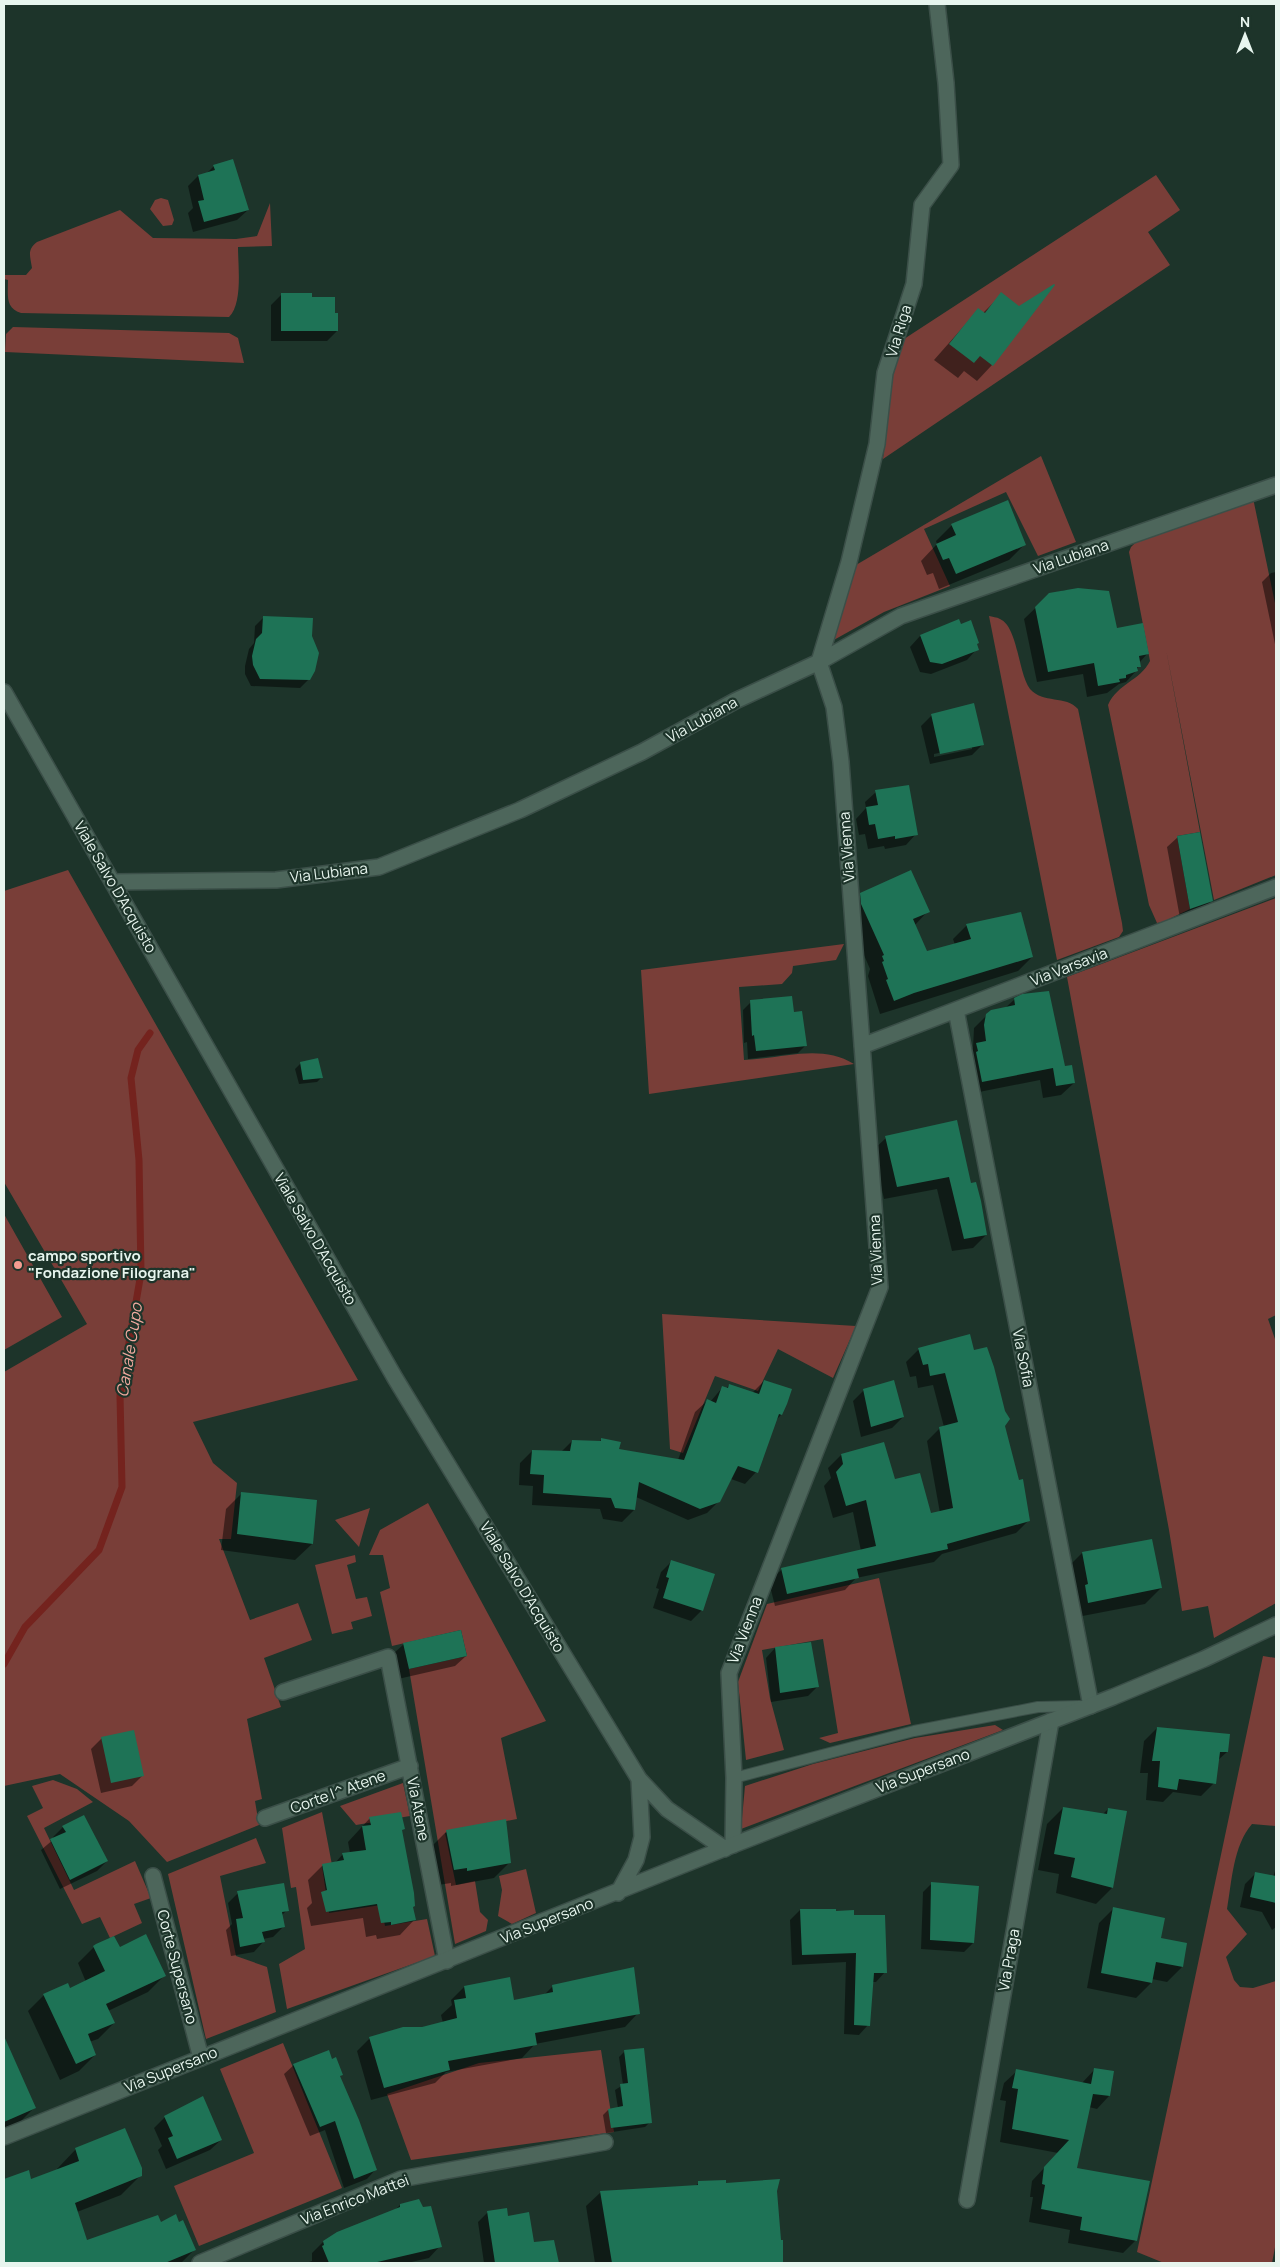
<svg xmlns="http://www.w3.org/2000/svg" width="1280" height="2267" font-family="Manrope,sans-serif">
<rect width="100%" height="100%" fill="#1d342a"/>
<path fill="#793e38" d="M1156 175 1180 210 1148 232 1170 265 883 459 891 377 904 339Z
M161 198 168 200 174 220 172 225 163 226 150 209 155 200Z
M270 203 272 246 238 247C238 266 243 303 229 317L21 313C5 308 8 295 8 280L4 279V275H26L32 268C30 255 27 250 37 242L120 210 153 238 236 239 257 236Z
M13 327 229 333 238 338 244 363 5 352 6 334Z
M1041 456 1076 542 1038 556 1006 492 924 529 950 586 884 612 832 641 856 565Z
M1253 498 1276 608V875L1214 900 1166 649 1200 832 1177 836 1190 909 1163 922 1157 923 1149 905 1108 705C1118 683 1140 681 1150 661L1129 552 1131 547 1136 542Z
M989 616C992 617 997 617 1000 619 1018 627 1018 673 1030 689 1043 704 1066 695 1078 709L1122 923 1123 931 1119 937 1057 960Z
M68 870 358 1380 193 1422 213 1463 237 1483 231 1539H219L250 1620 298 1603 312 1640 264 1658 281 1707 247 1719 262 1799 255 1801 259 1825 167 1862 129 1821 60 1774 4 1786V1372L87 1324 4 1182V891Z
M1276 898V1315L1268 1319 1276 1342V1603L1214 1638 1208 1606 1182 1611 1169 1530 1067 977Z
M844 944 836 960 793 966 792 973 782 984 739 987 744 1060C781 1059 820 1043 854 1064L649 1094 641 970Z
M4 1214 62 1317 4 1350Z
M662 1314 856 1326 833 1378 778 1349 758 1391 715 1376 683 1453 670 1449Z
M428 1503 546 1721 501 1738 517 1819 445 1833 456 1885 475 1881 480 1912 488 1920 486 1931 455 1944 409 1669 467 1656 461 1630 392 1646 380 1592 390 1588 383 1555H369L380 1530Z
M370 1508 359 1547 335 1520Z
M355 1555 356 1562 347 1565 356 1599 367 1597 372 1616 351 1622 353 1629 332 1634 315 1565Z
M879 1578 911 1724 830 1743 819 1738 838 1733 823 1639 762 1650 770 1698 784 1750 746 1760 738 1682 767 1604Z
M1263 1656 1276 1658V1826L1252 1824C1233 1846 1232 1881 1227 1909L1247 1934 1226 1957 1234 1980 1240 1987 1253 1988 1276 1981V2242L1272 2263H1164L1137 2252Z
M995 1725 1003 1730 741 1829 745 1786 813 1764 915 1738Z
M53 1780 77 1789 93 1802 44 1828 74 1890 135 1861 151 1898 134 1904 142 1923 110 1938 100 1917 82 1924 27 1816 43 1808 32 1786Z
M403 1783 410 1816 356 1825 340 1806Z
M322 1812 332 1865 322 1866 329 1913 381 1905 385 1926 427 1919 435 1956 287 2009 279 1964 305 1949 296 1887 291 1888 282 1828Z
M256 1838 266 1863 220 1876 236 1956 267 1967 276 2012 206 2039 168 1874Z
M526 1869 536 1913 512 1924 498 1916 502 1890 499 1876Z
M283 2043 342 2188 199 2246 174 2186 254 2153 220 2069Z
M601 2050 614 2132 411 2160 387 2094 479 2063Z"/>
<path fill="#0007" fill-rule="evenodd" d="M214 166 248 210 237 220 193 232 188 213 193 208 188 186 198 176 206 174Z
M1002 294 992 365 977 381 964 371 958 378 934 360 978 310 983 313Z
M281 295 334 314 337 331 327 341H271V305Z
M952 525 1025 544 1009 560 939 589 933 573 927 575 921 561 937 544 936 541Z
M1276 572V649L1262 582 1271 573Z
M1065 590 1108 593 1116 629 1147 654 1139 663 1137 670 1126 682 1119 684 1107 693 1087 697 1083 674 1037 682 1024 619 1050 594Z
M263 618 309 679 300 688 251 686 245 674V666L249 649 254 643 255 626Z
M958 621 977 649 967 660 931 674 920 672 910 647 920 636Z
M932 715 982 745 972 755 930 764 921 726ZM972 746V749L934 757V754Z
M876 792 916 834 906 845 885 849 884 846 868 849 865 834 859 835 856 819 866 808 865 802Z
M1178 837 1211 901 1201 912 1180 918 1167 847Z
M861 894 928 911 915 925 926 953 955 945 953 939 967 925 1032 957 1018 971 880 1014 868 976 870 969 848 918 847 908Z
M1015 999 1074 1083 1061 1095 1043 1098 1040 1080 969 1094 964 1057 973 1048 974 1028 987 1015 1005 1008Z
M751 1002 806 1045 798 1053 748 1059 747 1042 744 1043 743 1010Z
M317 1059 322 1077 317 1082 299 1084 295 1069 300 1064Z
M886 1138 970 1184 986 1235 973 1248 952 1251 937 1189 884 1199 873 1150Z
M919 1349 973 1352 1004 1426 1029 1520 1016 1533 942 1554 934 1562 856 1578 845 1590 775 1606 769 1582 782 1569 861 1551 853 1512 833 1518 824 1486 831 1478 828 1468 841 1455 883 1444 894 1481 930 1515 940 1513 927 1441 940 1428 944 1427 933 1385 918 1388 916 1376 910 1377 906 1362Z
M764 1381 781 1415 774 1422 756 1472 745 1484 731 1479 719 1501 707 1513 688 1520 636 1497 634 1510 622 1522 603 1519 600 1509 532 1505 533 1486 519 1485 520 1463 532 1451 561 1452 572 1441 599 1442 602 1439 618 1450 678 1460 695 1412 707 1401 710 1402 722 1388 726 1389 729 1385 752 1393Z
M864 1390 903 1417 892 1428 861 1437 853 1401Z
M242 1493 316 1501 312 1544 295 1560 221 1550 226 1509Z
M1082 1553 1161 1588 1145 1604 1072 1618 1066 1569Z
M672 1561 702 1610 691 1621 653 1608 659 1589 656 1588 661 1572Z
M404 1644 466 1656 455 1666 398 1679 393 1654Z
M775 1648 818 1686 808 1696 771 1702 766 1658Z
M1157 1728 1227 1752 1217 1761 1214 1783 1201 1796 1173 1792 1163 1802 1146 1800 1148 1773H1140L1144 1741Z
M102 1738 143 1775 132 1786 101 1793 91 1749Z
M1063 1808 1102 1815 1108 1809 1126 1812 1112 1888 1096 1904 1056 1893 1059 1874 1038 1870 1047 1824Z
M84 1817 107 1861 97 1871 60 1889 41 1850 54 1839 53 1837 63 1827Z
M370 1818 412 1908 414 1920 400 1935 377 1939 376 1935 366 1937 363 1918 311 1926 307 1908 312 1903 308 1880 323 1865 334 1864 343 1854 350 1853 348 1842Z
M447 1831 510 1862 494 1878 451 1886V1883L438 1885 431 1847Z
M1276 1868V1927L1272 1930 1262 1912 1240 1907 1245 1884 1256 1873 1273 1877Z
M932 1883 973 1943 964 1952 921 1949 923 1892Z
M238 1893 287 1910 281 1916 283 1927 273 1937 263 1939V1942L254 1952 231 1956 226 1930 232 1924 228 1903Z
M1114 1908 1159 1939 1186 1944 1182 1967 1167 1982 1152 1979 1151 1983 1136 1998 1087 1988 1099 1923Z
M800 1910H835V1912L853 1916 885 1972 876 1982H872L868 2025 859 2035 844 2034 846 1962 792 1965 790 1920Z
M94 1947 164 1976 148 1992 108 2011 114 2023 98 2039 89 2042 95 2055 79 2071 60 2080 28 2011 44 1995 69 1989 86 1982 78 1963Z
M464 1987 513 2001 544 1995 552 1987 638 2013 625 2027 535 2044 522 2058 446 2072 435 2083 371 2100 357 2051 370 2038 443 2023 441 2015 452 2005 451 2000Z
M4 2039 34 2108 17 2125 4 2131Z
M624 2052 650 2122 645 2127 606 2133 603 2115 608 2110 618 2108 615 2090 623 2085 619 2057Z
M294 2065 339 2077 376 2169 367 2179 344 2188 325 2130 310 2136 284 2074Z
M1095 2069 1109 2096 1097 2109 1089 2107 1075 2169 1136 2240 1123 2253 1068 2243 1070 2230 1029 2222 1033 2197H1030L1032 2181 1058 2153 1000 2142 1006 2101 1000 2100 1004 2083 1017 2071 1082 2083Z
M165 2117 221 2140 210 2150 166 2169 158 2150 162 2146 154 2128Z
M76 2149 141 2175 121 2195 77 2212 86 2242 160 2223 194 2250 181 2263H146L141 2252 133 2255 137 2263H4V2181L28 2172 30 2180 57 2170V2169Z
M699 2183 776 2191 780 2242H781V2263H595L586 2206 601 2192 694 2187Z
M400 2205 440 2246 429 2258 407 2263H306L312 2261V2253L323 2242 393 2212Z
M506 2209 507 2217 533 2244 553 2241 558 2263H484L478 2222 487 2213Z"/>
<g fill="none" stroke-linecap="round" stroke-linejoin="round">
<path stroke="#74231e" stroke-width="7" d="M4 1664 25 1627 99 1550 122 1487 120 1395 141 1273 139 1160 131 1078 138 1050 150 1033"/>
</g>
<path fill="#1e7356" d="M233 159 249 210 204 222 198 201 204 200 198 175 215 170 213 165Z
M1054 284 1055 285 993 366 980 356 974 363 949 344 978 308 985 313 1001 292 1019 306Z
M281 293H312V297H335V313H338V331H281Z
M1008 500 1026 545 956 574 949 558 943 560 936 544 956 535 951 524Z
M1078 588 1109 591 1117 628 1143 623 1149 654 1139 656 1141 667H1137L1138 671 1126 675V678L1119 679 1120 682 1098 686 1094 663 1048 672 1035 607 1049 593Z
M263 616 313 618 312 636 319 653 315 671 310 680 260 679 253 665 252 656 256 639 262 633Z
M959 619 961 624 971 620 979 643 977 644 979 650 942 664 930 662 920 635Z
M974 703 984 745 940 754 931 714Z
M909 785 918 835 895 839V836L878 839 875 824 869 825 866 807 878 805 875 790Z
M1200 832 1213 901 1190 909 1177 836Z
M911 870 930 912 913 919 927 951 971 939 966 924 1021 912 1033 957 914 993 894 1001 886 980 888 979 882 962 884 961 882 956 884 955 861 904 860 893Z
M1049 991 1065 1066 1072 1065 1075 1083 1056 1086 1053 1068 982 1082 976 1052 978 1051 976 1043 986 1041 984 1025 986 1014 991 1010 1015 1005 1014 998 1022 994Z
M792 996 794 1012 802 1011 807 1046 756 1051 754 1035 752 1036 750 1000Z
M318 1058 323 1078 303 1080 300 1062Z
M957 1120 971 1183 976 1182 981 1201 987 1235 964 1239 949 1177 897 1187 885 1136Z
M970 1334 974 1350 987 1347 994 1367 1005 1411 1010 1419 1005 1426 1019 1480 1023 1479 1030 1521 947 1544 948 1549 857 1569 859 1578 787 1594 781 1568 876 1546 866 1500 846 1506 836 1472 843 1464 841 1454 884 1442 895 1479 920 1473 931 1513 953 1508 939 1427 958 1422 945 1373 930 1376 928 1364 923 1365 918 1348Z
M764 1380 792 1389 787 1404 782 1415 779 1414 758 1473 738 1466 720 1502 700 1509 639 1482 635 1510 615 1508 611 1498 543 1493 544 1475 530 1474 532 1450 570 1451 572 1440 601 1441V1438L621 1442 619 1449 684 1460 707 1399 716 1403 722 1386 728 1388 729 1384 759 1394Z
M894 1380 904 1417 871 1427 863 1389Z
M241 1492 317 1500 313 1544 237 1534Z
M1152 1539 1162 1588 1088 1603 1085 1585 1088 1584 1082 1552Z
M671 1560 715 1574 703 1611 663 1598 669 1578 666 1577Z
M461 1630 467 1656 409 1669 403 1643Z
M811 1642 819 1687 780 1693 775 1647Z
M1157 1727 1230 1734 1228 1752H1220L1216 1784 1179 1779 1177 1790 1158 1787 1160 1761H1152Z
M134 1730 144 1776 111 1783 101 1737Z
M1063 1807 1107 1814 1108 1808 1127 1811 1113 1888 1071 1877 1075 1858 1054 1854Z
M401 1812 405 1829 402 1830 414 1893 415 1906 413 1907 416 1920 391 1925V1922L381 1923 377 1904 326 1912 321 1892 327 1890 322 1864 344 1860 342 1853 366 1850 362 1826 371 1825 369 1817Z
M84 1815 108 1861 70 1880 50 1839 66 1832 62 1826Z
M506 1819 511 1863 467 1871V1868L454 1870 446 1830Z
M1255 1872 1276 1876V1903L1250 1897Z
M931 1882 979 1886 974 1943 930 1940Z
M284 1883 289 1911 282 1912 285 1927 262 1932 265 1942 240 1947 236 1919 243 1918 237 1891Z
M1113 1907 1165 1918 1161 1938 1187 1943 1183 1967 1156 1962 1152 1983 1101 1973Z
M800 1909H836V1911L854 1910V1915H885L887 1973H874L870 2026 854 2025 856 1953 802 1955Z
M146 1934 166 1976 106 2004 115 2023 88 2034 96 2055 76 2064 43 1994 68 1983 70 1988 105 1971 93 1946 96 1944 114 1936 120 1947Z
M634 1967 640 2014 535 2033 537 2045 448 2061 450 2070 384 2088 369 2037 403 2027H422L457 2018 454 2000 466 1998 464 1986 510 1977 514 2000 553 1992 552 1985Z
M4 2036 36 2108 4 2122Z
M644 2048 652 2123 611 2128 608 2109 623 2106 620 2084 628 2083 624 2050Z
M329 2050 332 2059 336 2057 343 2075 340 2076 359 2120 377 2170 354 2179 335 2121 320 2127 293 2064Z
M1094 2068 1114 2071 1110 2096 1093 2094 1077 2168 1150 2181 1137 2241 1080 2230 1082 2217 1041 2209 1045 2185 1042 2184 1044 2167 1069 2140 1012 2129 1018 2089 1012 2088 1016 2069 1091 2084Z
M203 2096 222 2140 177 2159 168 2138 173 2136 164 2116Z
M125 2128 142 2168V2176L75 2203 87 2240 158 2215 161 2222 176 2214 179 2222 183 2220 196 2250 165 2263H4V2179L29 2170 31 2179 79 2161 75 2148Z
M780 2179 777 2191 781 2240H783V2263H612L600 2191 698 2185V2181L726 2180V2183Z
M419 2199 423 2207 431 2206 442 2247 373 2263H329L322 2246 324 2245 323 2241 337 2232 400 2207V2204Z
M507 2208 508 2216 529 2212 534 2242 554 2240 559 2263H495L487 2211Z"/>
<g fill="none" stroke-linecap="round" stroke-linejoin="round">
<g stroke="#3b4f48" stroke-width="12">
<path id="lane" d="M734 1778 914 1731 1038 1707 1080 1706"/>
</g>
<g stroke="#3b4f48" stroke-width="18">
<path id="street" d="M113 882 276 880 379 867 520 810 642 752 735 701 819 662 901 616 1276 485
M956 1010 1091 1706
M862 1046 1276 887
M283 1692 388 1657 447 1961
M265 1818 410 1766
M733 1845 734 1778 729 1673 880 1287 841 762 834 707 819 662 849 562 877 444 885 373 914 284 922 205 951 165 946 83 937 4
M153 1876 201 2058
M967 2200 1051 1721
M200 2263 401 2179 605 2142"/>
</g>
<g stroke="#3b4f48" stroke-width="18">
<path id="secondary" d="M4 692 395 1378 639 1779 667 1809 725 1849
M618 1893 636 1860 642 1837 639 1779
M4 2137 733 1845 1113 1697 1204 1659 1276 1625"/>
</g>
<use href="#lane" stroke="#4d665b" stroke-width="10"/>
<use href="#street" stroke="#4d665b" stroke-width="15"/>
<use href="#secondary" stroke="#4d665b" stroke-width="15"/>
</g>
<circle fill="#f59c91" stroke="#1d342a" stroke-width="2" cx="18" cy="1265" r="5"/>
<g text-anchor="middle" stroke-width="4.5" stroke-linejoin="round" paint-order="stroke">
<g font-size="15" fill="#e7f5ee" stroke="#1d342a">
<text transform="translate(899 331) rotate(-73)" y="5">Via Riga</text>
<text transform="translate(1071 557) rotate(-19)" y="5">Via Lubiana</text>
<text transform="translate(702 720) rotate(-29)" y="5">Via Lubiana</text>
<text transform="translate(847 847) rotate(-94)" y="5">Via Vienna</text>
<text transform="translate(329 873) rotate(-7)" y="5">Via Lubiana</text>
<text transform="translate(115 887) rotate(60)" y="5">Viale Salvo D'Acquisto</text>
<text transform="translate(1069 967) rotate(-21)" y="5">Via Varsavia</text>
<text transform="translate(315 1239) rotate(60)" y="5">Viale Salvo D'Acquisto</text>
<text transform="translate(876 1250) rotate(-92)" y="5">Via Vienna</text>
<text transform="translate(1023 1358) rotate(79)" y="5">Via Sofia</text>
<text transform="translate(522 1587) rotate(59)" y="5">Viale Salvo D'Acquisto</text>
<text transform="translate(745 1630) rotate(-69)" y="5">Via Vienna</text>
<text transform="translate(923 1771) rotate(-21)" y="5">Via Supersano</text>
<text transform="translate(338 1792) rotate(-20)" y="5">Corte I^ Atene</text>
<text transform="translate(418 1809) rotate(79)" y="5">Via Atene</text>
<text transform="translate(547 1921) rotate(-22)" y="5">Via Supersano</text>
<text transform="translate(1009 1960) rotate(-80)" y="5">Via Praga</text>
<text transform="translate(177 1967) rotate(75)" y="5">Corte Supersano</text>
<text transform="translate(171 2070) rotate(-22)" y="5">Via Supersano</text>
<text transform="translate(355 2200) rotate(-21)" y="5">Via Enrico Mattei</text>
</g>
<g font-size="15" font-weight="bold" fill="#e7f5ee" stroke="#1d342a" text-anchor="start">
<text x="28" y="1261">campo sportivo<tspan x="28" dy="17">"Fondazione Filograna"</tspan></text>
</g>
<g font-size="16" font-style="italic" fill="#f2aaa0" stroke="#1d342a">
<text transform="translate(129 1350) rotate(-81)" y="6">Canale Cupo</text>
</g>
</g>
<rect width="1280" height="2267" fill="none" stroke="#e7f5ee" stroke-width="10"/>
<g transform="translate(1245 35)" stroke="#1d342a" stroke-width="4" paint-order="stroke">
<path d="M0-4L9 19L0 12L-9 19Z" fill="#e7f5ee"/>
<text y="-8" font-size="14" font-weight="bold" text-anchor="middle" fill="#e7f5ee">N</text>
</g>
</svg>
